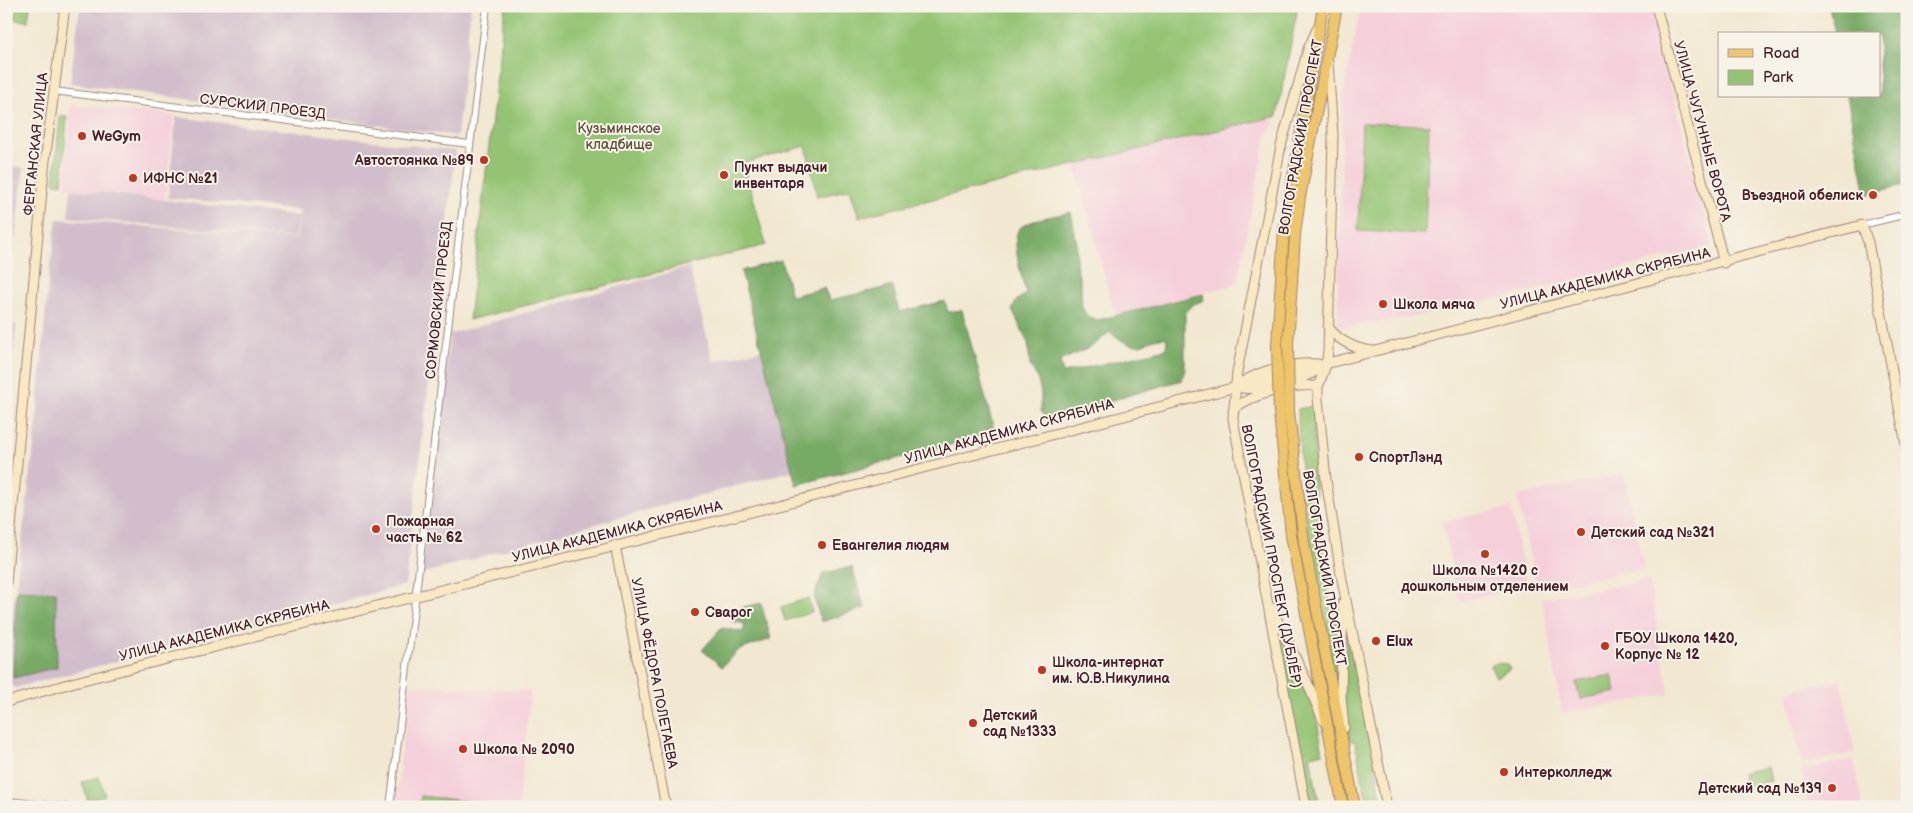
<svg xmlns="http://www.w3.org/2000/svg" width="1913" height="813" font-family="'Balsamiq Sans',sans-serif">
<rect width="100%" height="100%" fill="#f7f3e8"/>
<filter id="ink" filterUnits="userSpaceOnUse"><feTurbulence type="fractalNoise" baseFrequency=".02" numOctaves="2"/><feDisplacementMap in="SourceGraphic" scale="10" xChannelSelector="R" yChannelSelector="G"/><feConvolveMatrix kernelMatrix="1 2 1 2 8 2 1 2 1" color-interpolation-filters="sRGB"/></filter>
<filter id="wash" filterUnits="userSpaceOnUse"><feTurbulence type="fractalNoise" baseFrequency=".0096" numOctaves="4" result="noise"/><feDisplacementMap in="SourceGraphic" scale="20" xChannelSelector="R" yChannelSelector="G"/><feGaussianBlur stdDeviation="1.12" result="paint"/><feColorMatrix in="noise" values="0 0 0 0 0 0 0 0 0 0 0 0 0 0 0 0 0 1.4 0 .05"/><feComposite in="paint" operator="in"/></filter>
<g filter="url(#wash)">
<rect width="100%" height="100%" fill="#f2e8d1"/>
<path fill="#f5cfda" d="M1361 6H1650L1713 246 1443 312 1337 329 1343 94Z
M71 105 174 115 165 200 64 187Z
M1277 116 1265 141 1237 284 1115 315 1075 165Z
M1624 474 1644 568 1537 590 1517 496Z
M1511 508 1527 588 1459 601 1442 521Z
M1649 580 1669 694 1562 713 1542 599Z
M1841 680 1855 753 1801 763 1787 691Z
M409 685 531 691 518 807H396Z
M1854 760 1863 807H1809L1802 769Z"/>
<path fill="#d1bdcb" d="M80 6H471L457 136 70 83Z
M176 117 456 151 405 585 15 688 6 680V663L37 423 48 282 57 219 297 239 300 210 168 198Z
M6 165 24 168 6 307Z
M71 189 299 216 296 238 68 217Z
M689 267 713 361 761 350 792 471 609 520 421 574 450 334Z
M6 323 16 324 6 428Z"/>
<path fill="#94c473" stroke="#6f724f" d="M17 6H30L28 21 15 20Z
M505 6H1298L1277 116 859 217 850 189 817 197 806 146 744 163 766 245 469 320Z
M60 116 67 117 62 184 54 183Z
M1362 123 1429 125 1425 234 1358 231Z
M1313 406 1316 504 1331 615 1339 623 1338 690 1335 691C1318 597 1299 504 1298 409Z
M808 598 812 612 785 621 781 607Z
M1347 621 1383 807H1368L1355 741H1350L1344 706Z
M1281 634 1314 705 1323 753 1310 756 1320 807H1309L1277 637Z
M1497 663 1507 664 1510 669 1496 677 1490 666Z
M1612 675 1616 692 1580 699 1576 682Z
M1768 767 1771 781 1744 787 1741 773Z
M99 777 105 795 88 801 82 782Z
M421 796 483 803 482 807H419Z"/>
<path fill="#77aa65" stroke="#606448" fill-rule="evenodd" d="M1829 6H1907V184L1866 195 1847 96H1879V34H1835Z
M1071 212 1077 243 1076 264 1081 285 1082 307 1087 316 1098 320 1203 294 1204 300 1192 305 1185 313V370L1182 380 1047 419 1041 411V393L1037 377 1030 366 1028 343 1012 310 1017 300 1026 294C1023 280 1010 240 1019 229 1027 220 1058 215 1071 212ZM1110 332C1117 337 1126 345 1136 345 1147 346 1151 336 1167 338L1166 349 1063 373 1060 361 1091 347Z
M781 260 791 296 824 288 830 300 893 286 899 312 945 301 948 312 962 310 995 433 796 485 741 271Z
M852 567 865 608 821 622 814 597 823 573Z
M17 590 56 592 57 667 13 678Z
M761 603 771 639 739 650 722 667 702 650 722 628 743 632 745 624 731 621 743 607Z"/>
</g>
<g filter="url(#ink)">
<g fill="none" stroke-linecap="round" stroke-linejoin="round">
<g stroke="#9e847e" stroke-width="8">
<path id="street" d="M54 91 469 144
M1862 225 1907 214
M6 801 67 807
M390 807 487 6"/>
</g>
<g stroke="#9e847e" stroke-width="11">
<path id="secondary" d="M1656 6 1724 263
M1328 62 1333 135 1328 351 1326 365 1318 387V398L1326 480 1342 580 1387 807
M1328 327C1339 341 1355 349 1373 351
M1241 383C1262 369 1293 362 1318 364
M1242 388C1267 391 1298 382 1320 369
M1233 411C1243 396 1300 381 1318 387
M615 545 666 807
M6 583 44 169 65 6
M1343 603 1341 696 1344 728
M1271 607 1308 684 1323 720
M6 702 75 682 811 497 1862 225 1868 242 1907 450
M1306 807 1233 419 1237 372 1281 146 1308 49 1317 29"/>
</g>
<g stroke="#9e847e" stroke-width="12">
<path id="primary" d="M1288 344 1295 235 1300 197 1337 6
M1277 345 1284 228 1323 6
M1289 411 1304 543 1355 807
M1279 412 1291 535 1343 807"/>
</g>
<use href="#street" stroke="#fff" stroke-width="6"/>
<use href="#secondary" stroke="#f8e8c3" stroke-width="9"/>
<use href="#primary" stroke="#eec569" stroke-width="10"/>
<g stroke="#9e847e" stroke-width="12" stroke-linecap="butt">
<path id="primary-bridge" d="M1288 344 1289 411
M1277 345 1279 412"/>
</g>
<use href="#primary-bridge" stroke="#eec569" stroke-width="10"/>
</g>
</g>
<g fill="#c8321e" stroke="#f7f3e8" stroke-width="2">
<circle cx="82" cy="136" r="5"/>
<circle cx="484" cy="160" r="5"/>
<circle cx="724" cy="175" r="5"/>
<circle cx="133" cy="178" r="5"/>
<circle cx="1873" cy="195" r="5"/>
<circle cx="1383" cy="304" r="5"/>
<circle cx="1359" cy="457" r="5"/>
<circle cx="376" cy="529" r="5"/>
<circle cx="1581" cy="532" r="5"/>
<circle cx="822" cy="545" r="5"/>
<circle cx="1485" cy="554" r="5"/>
<circle cx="695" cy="612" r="5"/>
<circle cx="1376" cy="641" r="5"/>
<circle cx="1605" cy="646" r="5"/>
<circle cx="1042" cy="670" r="5"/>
<circle cx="973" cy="723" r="5"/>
<circle cx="463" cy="749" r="5"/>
<circle cx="1504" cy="772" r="5"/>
<circle cx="1832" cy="788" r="5"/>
</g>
<g text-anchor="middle" stroke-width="4" stroke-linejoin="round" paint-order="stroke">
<g font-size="14" fill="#4a1f2b" stroke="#f7f3e8">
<text transform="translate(263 106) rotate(7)" y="5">СУРСКИЙ ПРОЕЗД</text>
<text transform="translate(1703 131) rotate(75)" y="5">УЛИЦА ЧУГУННЫЕ ВОРОТА</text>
<text transform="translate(1300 137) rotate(-80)" y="5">ВОЛГОГРАДСКИЙ ПРОСПЕКТ</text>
<text transform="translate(35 144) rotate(-84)" y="5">ФЕРГАНСКАЯ УЛИЦА</text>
<text transform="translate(1605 278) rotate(-14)" y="5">УЛИЦА АКАДЕМИКА СКРЯБИНА</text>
<text transform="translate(438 300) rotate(-84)" y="5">СОРМОВСКИЙ ПРОЕЗД</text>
<text transform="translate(1009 431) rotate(-15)" y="5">УЛИЦА АКАДЕМИКА СКРЯБИНА</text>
<text transform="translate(617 531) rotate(-14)" y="5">УЛИЦА АКАДЕМИКА СКРЯБИНА</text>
<text transform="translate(1272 556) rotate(79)" y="5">ВОЛГОГРАДСКИЙ ПРОСПЕКТ (ДУБЛЁР)</text>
<text transform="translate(1325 568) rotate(80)" y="5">ВОЛГОГРАДСКИЙ ПРОСПЕКТ</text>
<text transform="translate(224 630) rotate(-14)" y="5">УЛИЦА АКАДЕМИКА СКРЯБИНА</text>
<text transform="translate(655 673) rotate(79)" y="5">УЛИЦА ФЁДОРА ПОЛЕТАЕВА</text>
</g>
<g font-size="14" fill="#605141" stroke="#f7f3e8">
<text x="619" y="133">Кузьминское<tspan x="619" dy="16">кладбище</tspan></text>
</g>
<g font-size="14" font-weight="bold" fill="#4a1f2b" stroke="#f7f3e8" text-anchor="start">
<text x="92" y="141">WeGym</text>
<text x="474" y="165" text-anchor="end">Автостоянка №89</text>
<text x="734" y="172">Пункт выдачи<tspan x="734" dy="16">инвентаря</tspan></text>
<text x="143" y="183">ИФНС №21</text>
<text x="1863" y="200" text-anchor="end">Въездной обелиск</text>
<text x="1393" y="309">Школа мяча</text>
<text x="1369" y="462">СпортЛэнд</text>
<text x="386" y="526">Пожарная<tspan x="386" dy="16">часть № 62</tspan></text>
<text x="1591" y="537">Детский сад №321</text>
<text x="832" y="550">Евангелия людям</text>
<text x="1485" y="575" text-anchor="middle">Школа №1420 с<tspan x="1485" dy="16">дошкольным отделением</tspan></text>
<text x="705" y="617">Сварог</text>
<text x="1615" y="643">ГБОУ Школа 1420,<tspan x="1615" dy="16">Корпус № 12</tspan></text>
<text x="1386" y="646">Elux</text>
<text x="1052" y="667">Школа-интернат<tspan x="1052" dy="16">им. Ю.В.Никулина</tspan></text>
<text x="983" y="720">Детский<tspan x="983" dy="16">сад №1333</tspan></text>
<text x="473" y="754">Школа № 2090</text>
<text x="1514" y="777">Интерколледж</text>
<text x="1822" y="793" text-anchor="end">Детский сад №139</text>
</g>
</g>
<rect width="1913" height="813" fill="none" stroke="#f7f3e8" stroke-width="25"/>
<rect x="1718" y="32" width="162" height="65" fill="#f7f3e8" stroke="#b29e9c"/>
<rect x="1728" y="49" width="25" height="8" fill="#eec569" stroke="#b29e9c"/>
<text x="1763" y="58" font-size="15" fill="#4a1f2b">Road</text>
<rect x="1728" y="70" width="25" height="15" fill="#94c473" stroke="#b29e9c"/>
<text x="1763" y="82" font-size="15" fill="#4a1f2b">Park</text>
</svg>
